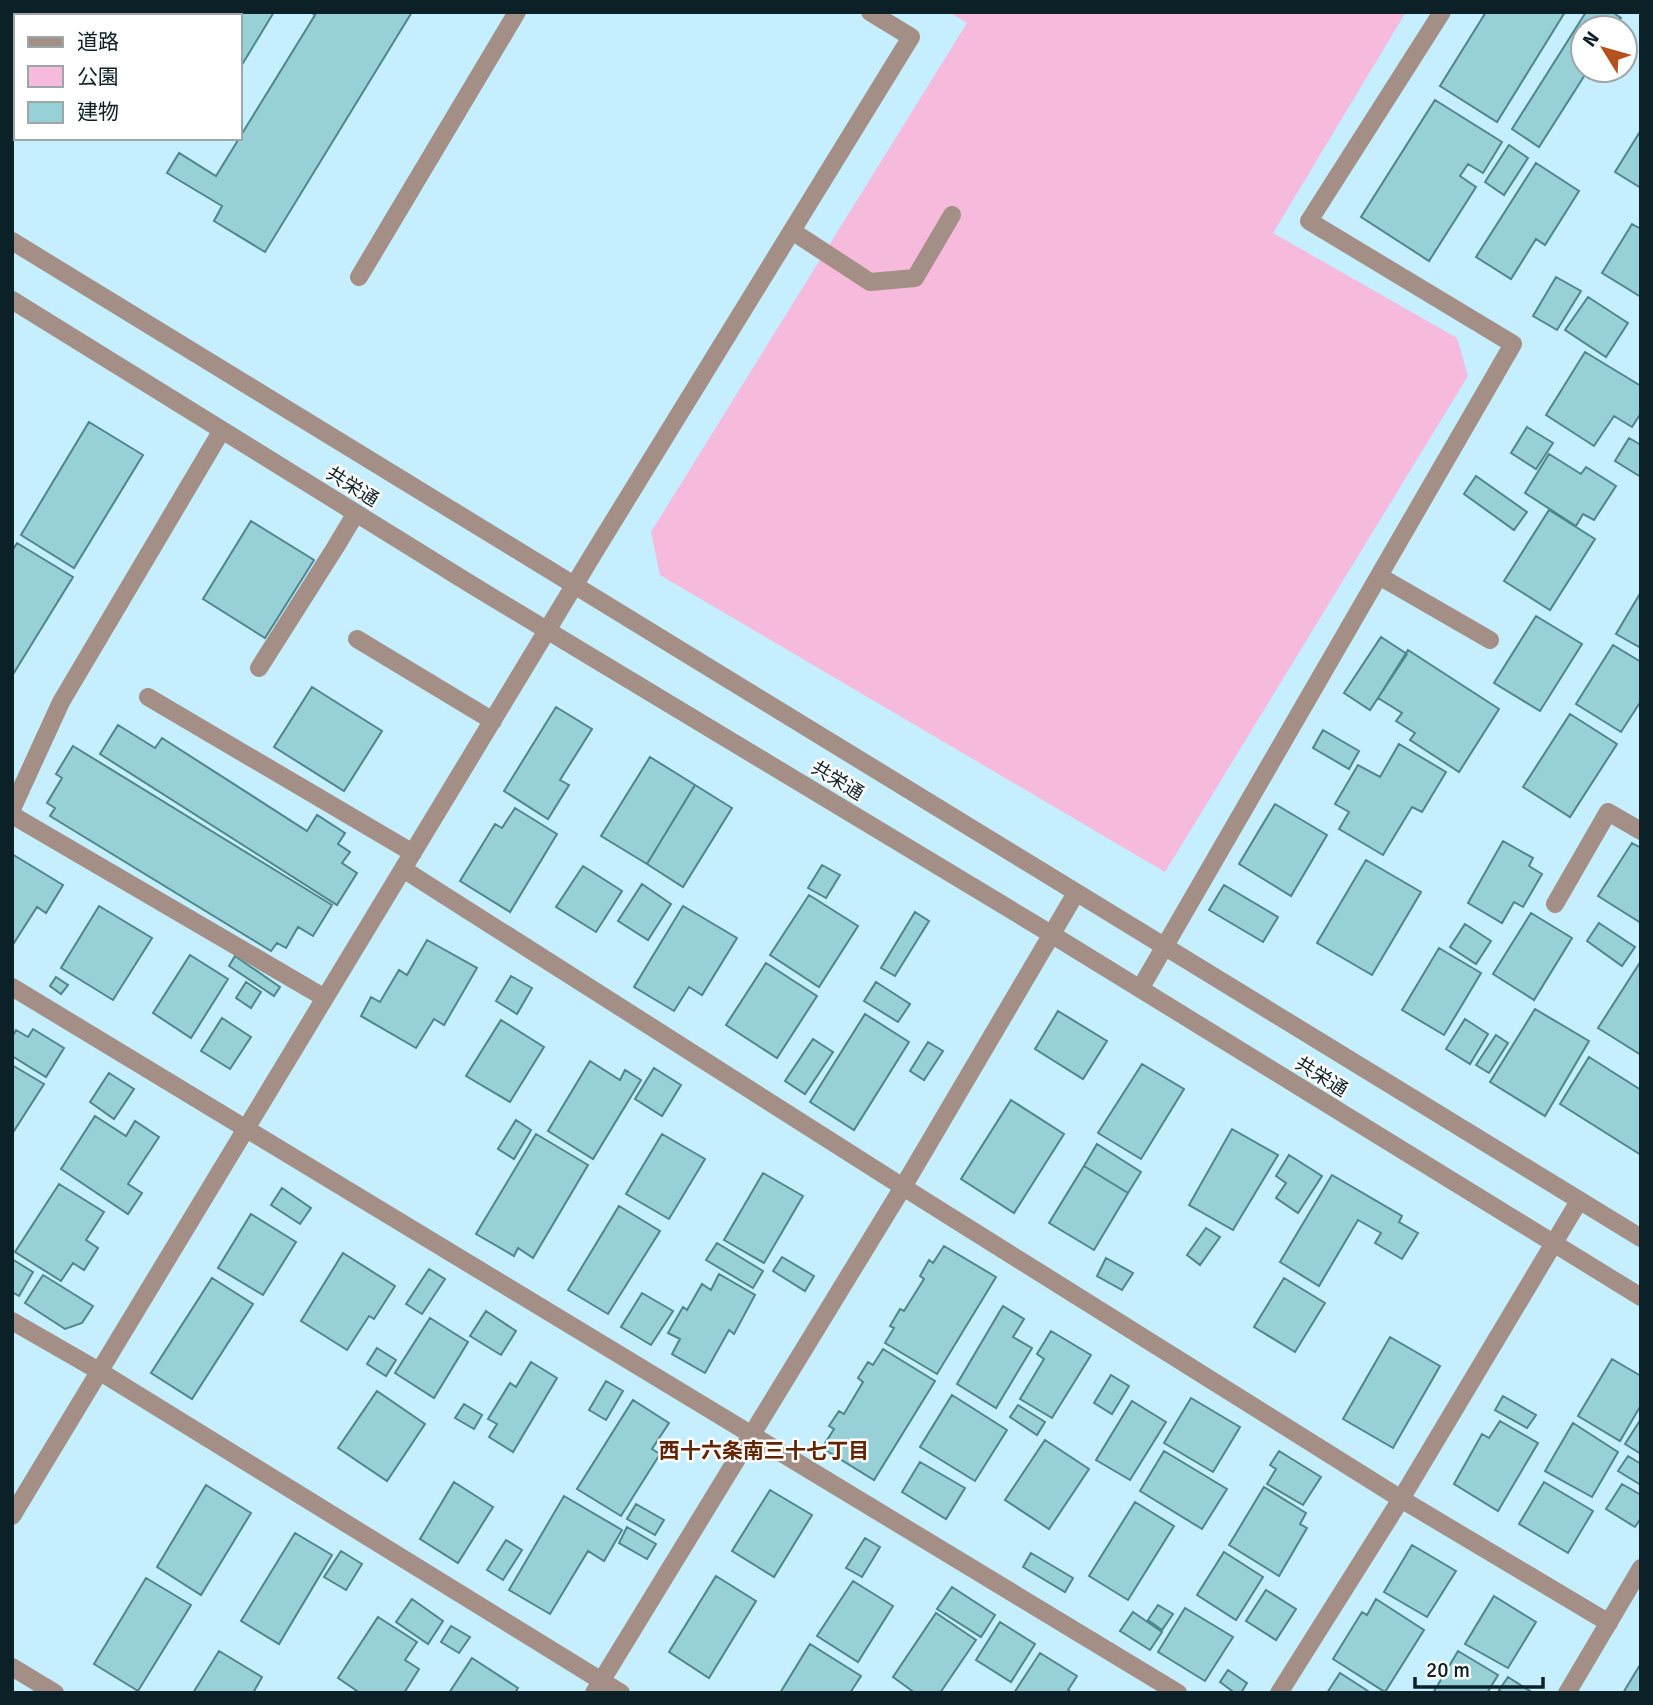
<svg xmlns="http://www.w3.org/2000/svg" width="1653" height="1705" font-family="Signika,'Noto Sans JP',sans-serif">
<rect width="100%" height="100%" fill="#c5eeff"/>
<path fill="#f6bbdc" d="M949 12H1406L1273 233 1457 338 1468 376 1165 872 660 575 651 532 967 23Z"/>
<path fill="#97d1d7" stroke="#4e868b" stroke-width="2" d="M208 12H274L240 68V16H206Z
M310 12H412L265 252 214 221 222 206 167 173 179 153 216 176 315 15Z
M1486 12H1565L1497 122 1440 86Z
M1586 12H1612L1621 18 1614 28H1583V70H1588L1539 147 1512 129Z
M1435 100 1502 142 1483 173 1468 164 1460 176 1476 187 1429 261 1361 217Z
M1641 130V188L1615 172Z
M1509 145 1528 158 1504 195 1485 182Z
M1536 163 1579 191 1545 245 1536 239 1511 279 1476 257Z
M1632 224 1641 229V297L1602 273Z
M1556 277 1581 291 1557 330 1533 316Z
M1588 297 1628 323 1606 357 1565 330Z
M1585 352 1641 386V413L1632 427 1614 416 1594 446 1546 415Z
M89 422 143 455 74 568 21 535Z
M1527 427 1553 443 1536 469 1511 453Z
M1629 438 1641 445V477L1615 461Z
M1549 454 1581 474 1586 467 1616 486 1594 520 1583 514 1576 526 1525 493Z
M1476 476 1527 512 1514 530 1464 494Z
M1549 510 1595 539 1550 610 1504 581Z
M251 521 314 560 265 638 203 599Z
M17 543 73 577 12 676V551Z
M1641 592V648L1616 634Z
M1536 616 1582 644 1540 711 1494 683Z
M1381 637 1407 654 1370 710 1344 693Z
M1613 645 1641 662V701L1621 732 1576 704Z
M1408 650 1499 709 1459 772 1410 740 1415 733 1396 721 1402 713 1378 698Z
M312 687 382 731 344 791 274 747Z
M556 707 592 729 560 780 569 785 548 819 504 791Z
M1570 714 1617 744 1570 817 1523 787Z
M118 725 155 748 162 738 307 831 317 815 345 833 338 844 350 852 342 863 357 873 337 905 100 754Z
M1323 730 1359 751 1349 769 1313 748Z
M1399 744 1446 772 1422 812 1412 807 1383 855 1339 829 1349 812 1335 804 1358 765 1380 777Z
M73 746 332 905 313 936 298 927 286 948 277 943 271 951 50 816 55 808 47 803 62 778 56 774Z
M650 757 695 785 647 864 601 836Z
M695 785 732 808 683 887 647 864Z
M1275 804 1327 835 1291 896 1239 864Z
M515 808 557 834 510 912 460 881 495 824 502 828Z
M1503 841 1533 858 1529 866 1542 874 1523 907 1514 902 1502 923 1468 903Z
M1632 843 1641 848V923L1598 896Z
M12 854 63 885 46 913 37 907 12 946Z
M1366 860 1421 892 1372 975 1317 943Z
M822 865 840 875 826 898 808 888Z
M583 866 622 891 596 932 556 907Z
M642 884 671 904 648 940 618 921Z
M1224 885 1278 917 1263 942 1209 910Z
M809 895 858 926 819 987 770 955Z
M99 906 152 938 113 1000 61 968Z
M683 906 737 938 702 995 689 987 674 1011 634 987Z
M915 912 929 921 895 976 881 968Z
M1531 913 1572 938 1534 1000 1493 974Z
M1599 923 1635 947 1622 966 1587 941Z
M1465 924 1491 941 1476 964 1450 947Z
M427 940 477 968 444 1025 434 1019 416 1048 361 1016 371 997 380 1002 399 970 407 975Z
M1439 948 1481 973 1444 1035 1402 1010Z
M190 955 228 979 191 1038 153 1013Z
M235 956 280 987 274 996 229 966Z
M1641 961V1055L1598 1028Z
M766 963 817 996 777 1058 726 1025Z
M511 976 532 988 517 1014 496 1001Z
M56 977 68 985 61 994 50 986Z
M246 982 261 992 251 1008 236 998Z
M876 982 910 1004 898 1022 864 1001Z
M1535 1009 1589 1041 1545 1116 1490 1082Z
M1058 1011 1107 1041 1083 1079 1035 1049Z
M865 1014 909 1042 854 1130 810 1102Z
M222 1018 251 1037 230 1069 201 1051Z
M1465 1019 1488 1034 1470 1064 1446 1049Z
M501 1020 544 1047 510 1102 466 1076Z
M33 1029 64 1048 46 1077 12 1056V1037L16 1030 28 1037Z
M1496 1035 1508 1043 1489 1073 1476 1065Z
M813 1039 833 1052 805 1094 785 1081Z
M928 1042 943 1051 924 1080 910 1071Z
M1589 1057 1641 1090V1155L1560 1104Z
M590 1061 620 1080 625 1070 641 1080 593 1159 548 1131Z
M1142 1064 1184 1089 1141 1159 1098 1133Z
M12 1065 44 1084 12 1134Z
M654 1068 681 1085 662 1116 635 1099Z
M109 1073 134 1089 114 1119 90 1102Z
M1011 1100 1064 1134 1014 1213 961 1179Z
M95 1116 126 1136 135 1121 159 1137 128 1184 142 1193 128 1214 61 1169Z
M516 1120 531 1130 514 1159 498 1149Z
M1232 1129 1278 1155 1233 1230 1189 1205Z
M536 1134 588 1165 533 1258 518 1248 514 1256 476 1234Z
M662 1134 705 1159 669 1219 626 1194Z
M1097 1144 1141 1172 1128 1193 1084 1166Z
M1289 1155 1322 1176 1298 1213 1276 1198 1286 1183 1276 1176Z
M1084 1166 1128 1193 1094 1250 1049 1223Z
M763 1173 803 1196 764 1263 724 1240Z
M1332 1175 1402 1216 1399 1222 1418 1233 1402 1259 1375 1243 1381 1233 1358 1220 1319 1286 1280 1262Z
M59 1184 104 1212 86 1240 98 1248 84 1270 73 1263 61 1281 15 1252Z
M282 1188 311 1208 300 1224 271 1205Z
M619 1206 660 1231 608 1314 568 1290Z
M251 1214 296 1242 263 1295 218 1268Z
M1206 1228 1220 1237 1200 1265 1187 1255Z
M717 1243 763 1271 753 1288 706 1260Z
M944 1246 996 1277 937 1374 885 1343 894 1328 890 1326 900 1309 904 1311 924 1279 920 1276 929 1260 933 1263Z
M343 1253 395 1286 374 1319 369 1316 347 1350 301 1321Z
M782 1257 814 1276 805 1291 773 1271Z
M1106 1258 1133 1273 1122 1290 1097 1276Z
M12 1259 33 1272 19 1296 12 1292Z
M429 1269 445 1279 422 1314 406 1304Z
M719 1274 755 1295 734 1334 729 1330 705 1373 672 1354 680 1339 668 1333 683 1307 687 1310 702 1284 711 1290Z
M43 1275 93 1306 82 1323 65 1329 25 1303Z
M212 1278 253 1304 192 1399 151 1373Z
M1284 1278 1325 1303 1295 1352 1254 1327Z
M642 1293 673 1311 651 1345 621 1327Z
M1003 1306 1024 1319 1013 1337 1032 1348 996 1408 957 1384Z
M486 1311 516 1331 501 1355 470 1336Z
M430 1318 468 1342 434 1398 395 1373Z
M1051 1331 1091 1355 1052 1418 1020 1399 1044 1359 1037 1354Z
M1390 1337 1440 1366 1393 1448 1343 1419Z
M377 1348 396 1360 386 1376 367 1364Z
M883 1349 935 1381 874 1480 822 1448 834 1429 829 1426 839 1411 844 1414 863 1382 858 1378 868 1362 873 1365Z
M1612 1359 1641 1376V1405L1620 1441 1578 1416Z
M531 1362 557 1378 513 1452 489 1437 497 1424 488 1419 510 1383 516 1387Z
M1111 1375 1129 1386 1112 1414 1094 1403Z
M606 1381 623 1391 606 1420 589 1410Z
M377 1391 425 1424 387 1481 338 1448Z
M952 1395 1007 1430 975 1481 920 1447Z
M1503 1396 1536 1415 1527 1428 1495 1410Z
M1191 1398 1240 1427 1213 1472 1164 1443Z
M633 1400 669 1423 652 1449 660 1454 621 1516 577 1489Z
M1132 1401 1166 1422 1130 1480 1096 1460Z
M464 1404 482 1415 474 1429 455 1418Z
M1018 1405 1045 1422 1037 1435 1010 1417Z
M1641 1419V1454L1625 1444Z
M1500 1421 1538 1443 1498 1511 1454 1484 1482 1434 1489 1438Z
M1573 1423 1618 1452 1592 1497 1545 1471Z
M1045 1440 1089 1469 1049 1529 1005 1500Z
M1164 1451 1227 1489 1202 1529 1140 1491Z
M1279 1451 1321 1477 1303 1505 1267 1484 1276 1469 1270 1465Z
M1628 1456 1641 1464V1485L1618 1471Z
M920 1462 965 1488 946 1519 902 1492Z
M454 1482 493 1507 458 1563 420 1539Z
M1544 1482 1593 1511 1568 1553 1519 1524Z
M1622 1484 1641 1495V1518L1635 1527 1606 1509Z
M206 1485 251 1513 201 1595 157 1567Z
M1264 1487 1306 1513 1300 1524 1307 1528 1279 1576 1229 1545Z
M770 1490 812 1515 774 1577 732 1551Z
M564 1496 622 1530 604 1561 588 1551 550 1614 509 1590Z
M1135 1502 1174 1526 1128 1600 1089 1576Z
M636 1504 664 1520 655 1535 627 1519Z
M627 1527 656 1544 647 1559 619 1543Z
M295 1533 332 1555 279 1644 241 1621Z
M865 1538 880 1547 862 1577 846 1568Z
M506 1540 522 1550 503 1580 487 1570Z
M1412 1545 1456 1571 1427 1617 1384 1592Z
M341 1551 362 1564 346 1590 324 1577Z
M1224 1552 1263 1577 1236 1620 1197 1595Z
M1031 1553 1073 1578 1065 1592 1023 1567Z
M716 1576 756 1601 709 1678 669 1652Z
M146 1578 191 1605 138 1691 94 1664Z
M853 1581 893 1606 858 1662 817 1636Z
M952 1587 995 1615 981 1637 937 1609Z
M1266 1590 1296 1609 1276 1640 1246 1621Z
M1494 1596 1536 1622 1508 1668 1465 1644Z
M412 1599 443 1621 428 1644 396 1622Z
M1376 1599 1424 1630 1385 1692 1333 1659 1362 1612 1367 1615Z
M1158 1605 1173 1614 1162 1630 1148 1620Z
M1185 1608 1233 1637 1205 1681 1158 1652Z
M1133 1612 1162 1632 1150 1650 1120 1631Z
M936 1613 976 1640 940 1693H915L893 1677Z
M378 1617 417 1642 405 1660 419 1669 404 1693H360L338 1678Z
M1000 1622 1035 1644 1011 1682 976 1660Z
M451 1626 470 1637 459 1653 441 1642Z
M810 1644 861 1676 850 1693H780Z
M219 1651 262 1677 253 1693H193Z
M1458 1651 1498 1675 1487 1693H1433Z
M1040 1653 1077 1676 1068 1690 1072 1693H1014Z
M472 1658 518 1688 515 1693H449Z
M1640 1665 1641 1693H1623Z
M1228 1670 1247 1683 1241 1693H1235L1220 1682Z
M1340 1673 1371 1693H1327Z
M1508 1677 1533 1693H1503L1499 1690Z"/>
<g fill="none" stroke-linecap="round" stroke-linejoin="round">
<path stroke="#a38f86" stroke-width="18" d="M97 16 99 12
M792 231 870 282 915 278 952 215
M12 241 1641 1238
M359 277 517 12
M12 300 472 585 1051 934 1641 1297
M1379 576 1490 640
M357 639 493 721
M259 668 335 548 356 513
M148 697 413 853
M12 809 61 702 222 430
M12 815 325 998
M403 869 903 1187 1401 1499 1609 1623
M1555 904 1608 812 1641 831
M12 987C400 1224 790 1457 1178 1693
M1140 989 1513 344 1309 221 1442 12
M12 1321 99 1371 621 1693
M12 1516 595 551 911 37 870 12
M12 1667 55 1693
M594 1693 903 1187 1076 893
M1279 1693 1401 1499 1579 1201
M1567 1693 1641 1568"/>
</g>
<g text-anchor="middle" stroke-width="5" stroke-linejoin="round" paint-order="stroke">
<g font-size="19" fill="#0b2027" stroke="#fff">
<text transform="translate(353 486) rotate(32)" y="7">共栄通</text>
<text transform="translate(838 780) rotate(31)" y="7">共栄通</text>
<text transform="translate(1322 1076) rotate(32)" y="7">共栄通</text>
</g>
<g font-size="21" font-weight="bold" fill="#612300" stroke="#fff">
<text x="764" y="1458">西十六条南三十七丁目</text>
</g>
</g>
<rect width="1653" height="1705" fill="none" stroke="#0b2027" stroke-width="28"/>
<rect x="14" y="14" width="228" height="126" fill="#ffffff" stroke="#9da6a9" stroke-width="2"/>
<rect x="28" y="37" width="35" height="10" fill="#a38f86" stroke="#9da6a9" stroke-width="2"/>
<text x="77" y="49" font-size="21" fill="#0b2027">道路</text>
<rect x="28" y="66" width="35" height="21" fill="#f6bbdc" stroke="#9da6a9" stroke-width="2"/>
<text x="77" y="84" font-size="21" fill="#0b2027">公園</text>
<rect x="28" y="102" width="35" height="21" fill="#97d1d7" stroke="#9da6a9" stroke-width="2"/>
<text x="77" y="119" font-size="21" fill="#0b2027">建物</text>
<g transform="translate(1604 49) rotate(307)"><circle r="33" fill="#ffffff" stroke="#9da6a9" stroke-width="2"/>
<path d="M0-5L12 26L0 18L-12 26Z" fill="#b5511e"/>
<text y="-10" font-size="19" font-weight="bold" text-anchor="middle" fill="#0b2027">N</text>
</g>
<path d="M1415 1677v10h128v-10" fill="none" stroke="#0b2027" stroke-width="3.5"/>
<text x="1426" y="1677" font-size="21" fill="#0b2027" stroke="#ffffff" stroke-width="5" paint-order="stroke">20 m</text>
</svg>
